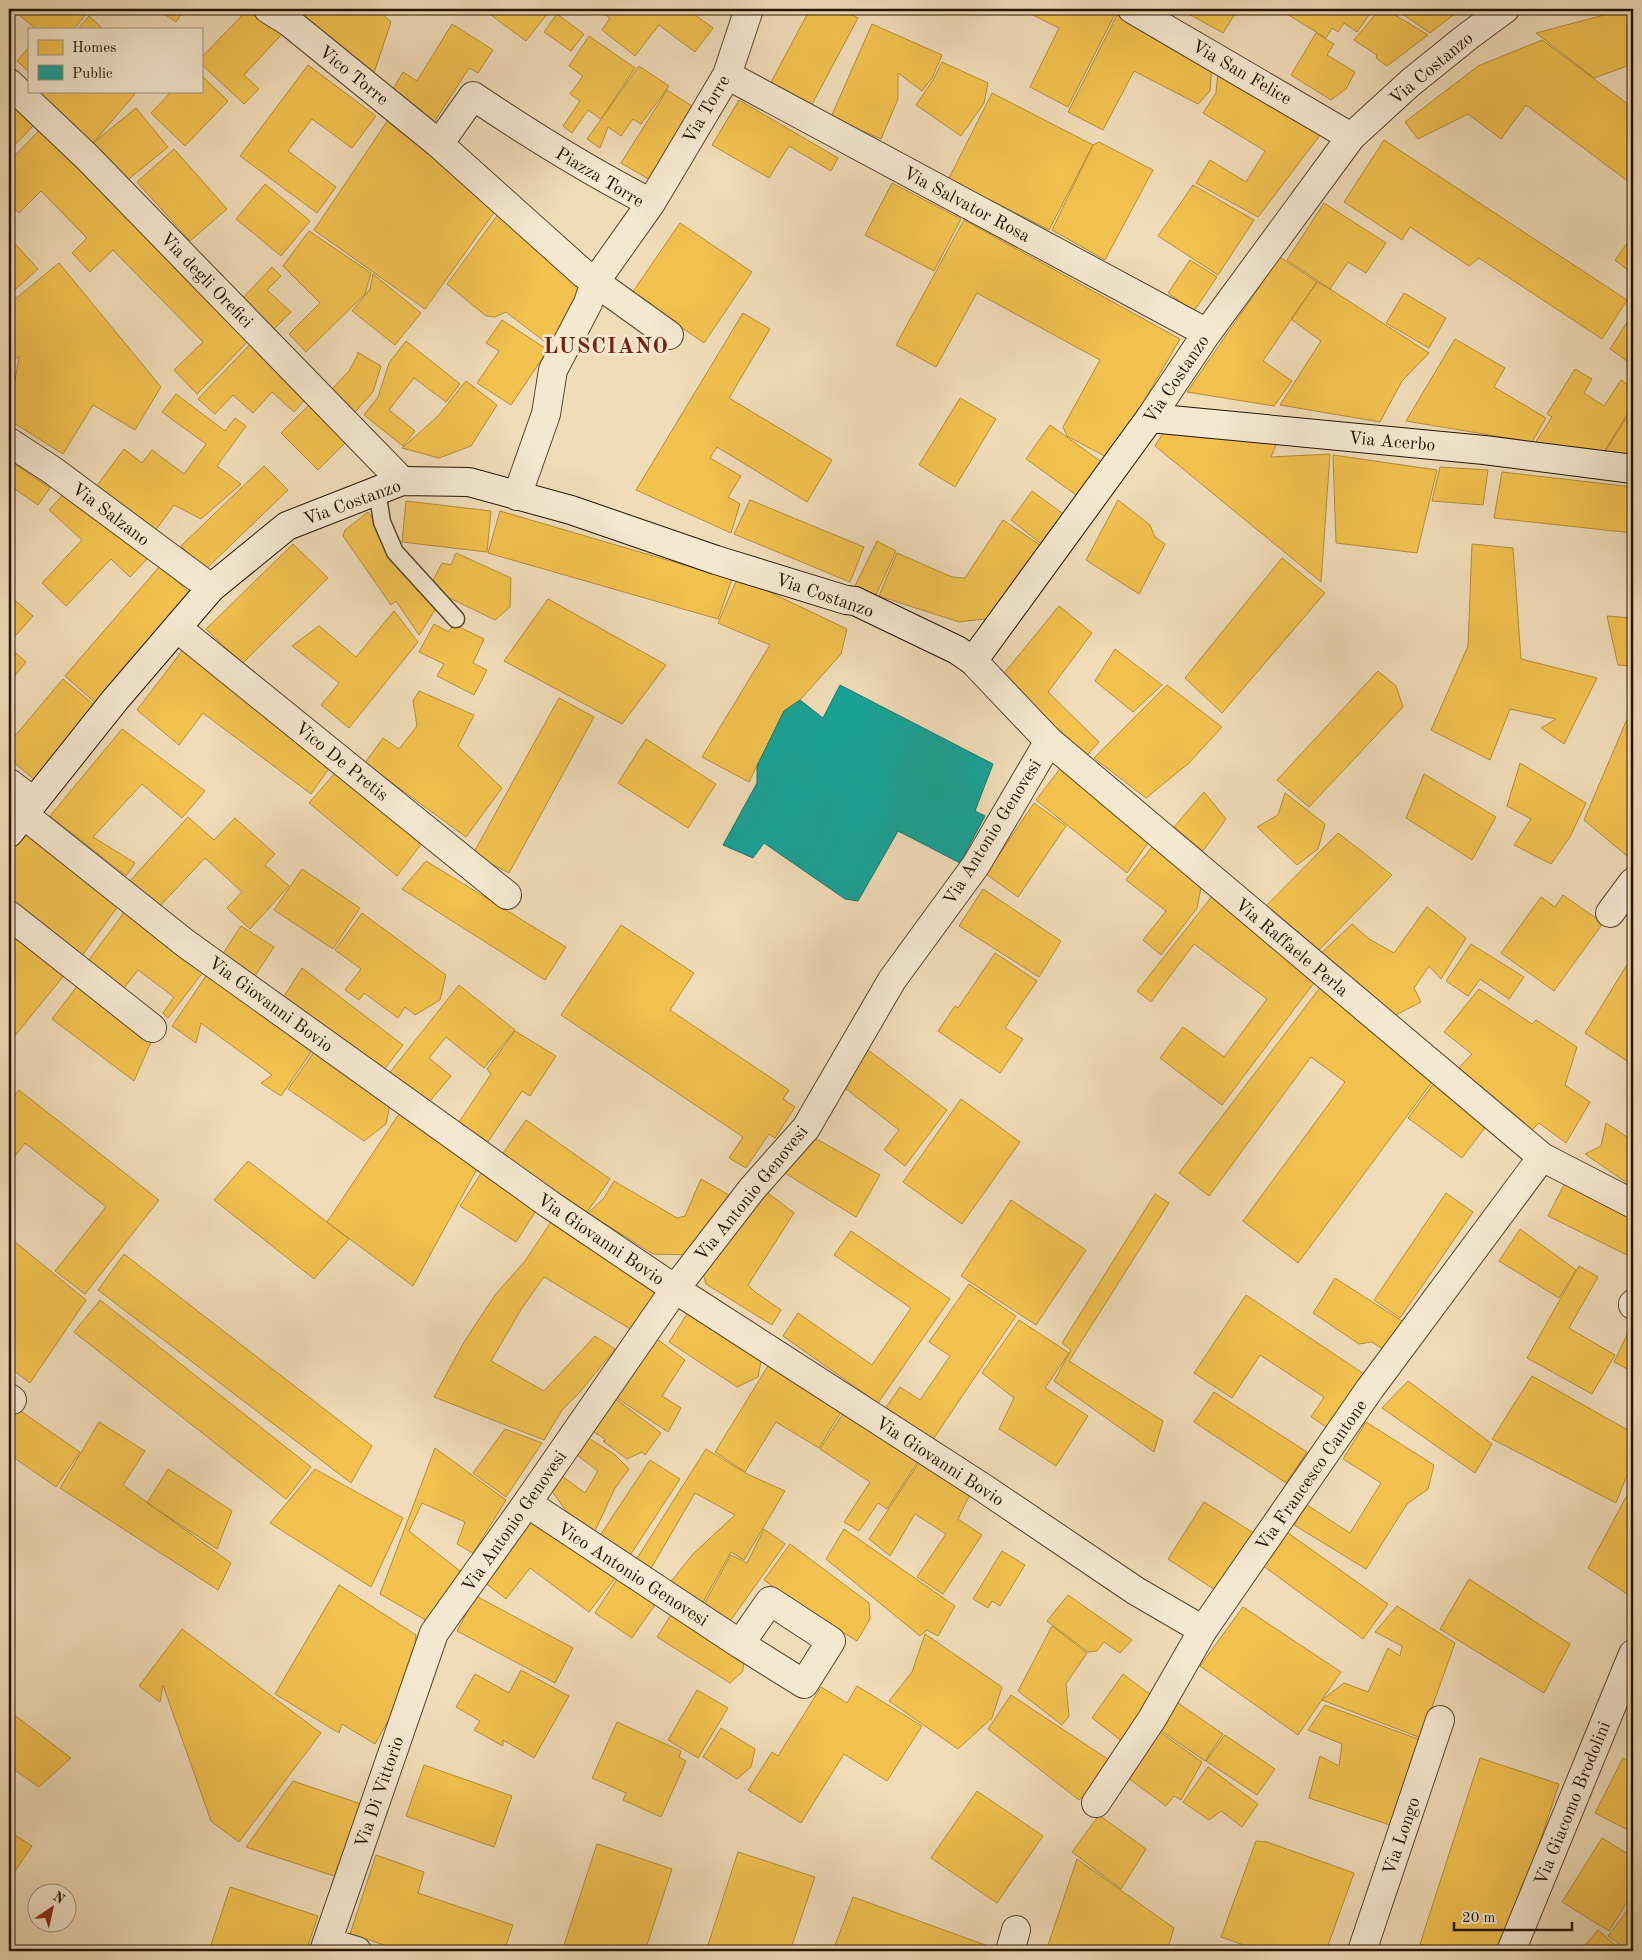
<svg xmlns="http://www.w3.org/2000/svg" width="1642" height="1960" font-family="'Old Standard TT',serif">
<rect width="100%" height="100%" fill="#f0dcb8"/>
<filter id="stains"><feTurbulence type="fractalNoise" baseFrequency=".004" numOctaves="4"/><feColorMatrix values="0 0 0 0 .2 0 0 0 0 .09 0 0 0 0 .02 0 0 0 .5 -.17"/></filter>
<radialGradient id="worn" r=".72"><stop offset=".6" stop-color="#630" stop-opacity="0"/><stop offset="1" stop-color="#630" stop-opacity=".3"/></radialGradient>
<path fill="#f2c14e" stroke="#b48d37" d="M12 9H78L85 15 74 29H36Z
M157 9H185L176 22Z
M248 9H254L282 34 244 75 259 89 244 104 201 64V58Z
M305 9H377L391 22 372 79 296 20Z
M483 9H551L526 41Z
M597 9H687L713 28 695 52 659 25 635 56 602 30 610 18Z
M810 9H841L858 18 809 110 768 88Z
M1021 9 1117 10 1068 107 1030 87 1059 28Z
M1180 9H1238L1223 33Z
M1291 9H1373L1357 32 1344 23 1338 32 1332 28 1326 38 1287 14Z
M1380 9H1385L1428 35 1387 66 1376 58 1377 55 1354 40Z
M1395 9H1461L1430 33Z
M1627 9H1633V64L1594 78 1536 33Z
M557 14 584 34 571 51 544 32Z
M1117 15 1212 64 1210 91 1198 104 1134 71 1103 130 1068 112Z
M89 16 103 29H78Z
M452 24 493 50 478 73 469 68 433 124 389 96 403 72 417 81Z
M872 24 942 55 932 78 922 91 898 73V99L881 139 831 117Z
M1316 33 1334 44 1327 55 1355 72 1346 89 1331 100 1291 75Z
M589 36 635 68 601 119 588 110 572 133 563 126 580 101 570 94 583 76 569 66Z
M1542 40 1633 108V185L1526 105 1501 139 1468 114 1418 139 1405 122 1478 66Z
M29 47V72L17 61Z
M942 62 988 83 984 103 961 136 916 105 933 80Z
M308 65 376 116 352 148 312 119 288 151 336 187 317 213 240 156Z
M639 66 669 86 641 124 633 119 621 136 608 127 600 148 587 139Z
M1218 71 1324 130 1258 217 1196 183 1210 160 1246 182 1265 151 1203 113 1216 93Z
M201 75 228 101 185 146 151 113 172 91H201Z
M667 90 701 112 657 184 621 163Z
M34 91H135V94L93 143Z
M992 93 1093 145 1049 230 991 200 989 206 946 184Z
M9 94 37 122 9 151Z
M739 100 838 158 831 171 789 146 769 178 712 145Z
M136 108 168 147 125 182 93 143Z
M388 120 463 182 498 207 425 309 314 230Z
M45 124 253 336 197 394 174 370 203 342 113 250 90 272 72 253 87 238 41 191 19 213 9 203V162Z
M1384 140 1627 300 1602 339 1479 258 1469 266 1410 227 1402 240 1344 202Z
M1099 142 1153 170 1105 260 1052 230 1093 145Z
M174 149 227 209 190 241 137 182Z
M892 183 961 219 934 271 865 235Z
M265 184 310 221 281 256 236 219Z
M1193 185 1254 220 1218 275 1158 236Z
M1324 203 1386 243 1366 273 1348 262 1330 289 1287 260Z
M499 213 584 292 553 348 506 312 495 317 486 316 447 284Z
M964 220 1180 339 1110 459 1067 436 1063 427 1100 360 977 293 936 367 896 345Z
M680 223 752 272 704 343 632 293Z
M309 231 371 273 365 294 306 352 289 334 320 303 283 266Z
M1633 235V274L1615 260Z
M9 237 38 269 9 295Z
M1280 257 1317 282 1263 361 1292 381 1274 406 1187 392Z
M1190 260 1217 277 1194 311 1168 293Z
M59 263 161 387 135 430 93 405 63 454 9 420V392L15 381 19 356 9 365V304Z
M272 267 281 276 267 290 291 312 273 330 241 300Z
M373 274 421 313 395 345 352 311 370 289Z
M1317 282 1330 289 1429 353 1402 381 1380 422 1280 405 1321 341 1291 319Z
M1404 293 1446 318 1429 348 1386 323Z
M743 313 770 329 729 398 832 460 807 502 717 447 710 458 741 476 728 497 740 504 731 533 636 490Z
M1633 313V365L1610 349Z
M502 320 548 350 511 405 477 383 499 351 486 343Z
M1455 339 1505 368 1494 387 1546 418 1532 442 1406 421Z
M253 341 310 394 294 412 272 392 253 413 233 395 215 414 198 399Z
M406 341 460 384 446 402 414 378 389 410 415 431 403 446 364 415 378 397 389 363Z
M357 352 381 366 373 392 354 413 330 391 349 371 358 354Z
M1575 369 1592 379 1584 393 1604 406 1621 380 1633 388V405L1602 455 1533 446 1552 417 1547 414Z
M466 381 497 405 471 446 439 458 402 448 437 417Z
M176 394 225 431 235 418 246 426 217 466 241 484 201 519 174 505 152 535 93 491 124 449 142 463 152 450 184 474 206 444 162 412Z
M960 398 996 419 955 487 919 465Z
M313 401 350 438 318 470 281 433Z
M1633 407V455L1605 452Z
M1169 424 1279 438 1271 457 1330 454 1321 582 1155 446Z
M1050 425 1103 463 1079 497 1026 459Z
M1333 455 1437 470 1417 553 1336 543Z
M9 460 50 488 38 505 9 485Z
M264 466 288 490 205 570 181 546Z
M1440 467 1488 470 1483 505 1432 501Z
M1502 472 1633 487V533L1494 518Z
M71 486 148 558 130 577 111 559 66 606 42 583 82 540 49 510Z
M1032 491 1066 516 1044 546 1011 520Z
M750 500 864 547 850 582 734 534Z
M1118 500 1150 525 1155 537 1165 544 1139 594 1086 560Z
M406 501 491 511 487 552 402 542Z
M500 511 732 579 718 619 488 553Z
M368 512 435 610 419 635 396 601 391 605 343 536 345 530Z
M1003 520 1040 545 992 618 959 622 879 596 897 553 952 577 965 578Z
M877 541 896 551 876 595 855 586Z
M293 544 328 578 242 664 206 629Z
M1472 544 1513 548 1521 659 1597 678 1564 744 1541 728 1556 719 1510 709 1490 760 1431 730 1468 646Z
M456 553 511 578 510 607 495 620 429 588 442 563 451 565Z
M1282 558 1325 593 1222 713 1185 678Z
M160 566 193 596 99 706 65 676Z
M738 577 847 629 841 654 800 700 784 711 749 782 702 757 770 645 718 623Z
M9 595 33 616 9 643Z
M548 599 666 665 622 724 504 661Z
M1059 606 1092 633 1048 692 1099 742 1087 755 1001 677Z
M394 611 418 642 349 728 321 705 339 683 292 646 319 626 356 657Z
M1607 616 1633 618V666L1618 665Z
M434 624 449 632 453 624 484 639 473 663 487 670 474 695 437 676 444 664 419 652Z
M9 647 26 662 9 683Z
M185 647 332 764 311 794 203 713 179 745 137 710Z
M1115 649 1162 685 1133 712 1095 681Z
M1378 671 1396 686 1403 707 1309 807 1277 780Z
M63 679 100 710 37 782 9 758V743Z
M1167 685 1222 727 1189 763 1146 798 1094 758Z
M419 691 474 715 458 746 502 788 466 837 365 763 383 738 399 749 417 726 413 701Z
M559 698 594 717 509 873 473 854Z
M1628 717 1633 720V861L1584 820Z
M122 729 205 791 182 818 142 784 93 837 135 863 126 876 50 816Z
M646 739 716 784 688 828 618 783Z
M1520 763 1586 803 1570 837 1551 864 1514 845 1531 819 1507 806Z
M1060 769 1150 840 1127 873 1036 800Z
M335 773 422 843 397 876 309 803Z
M1424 774 1496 817 1472 860 1406 818Z
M1204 792 1226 819 1203 851 1174 827Z
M1285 793 1325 824 1318 849 1297 865 1257 827 1278 815Z
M1034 803 1066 826 1018 897 986 874Z
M188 817 214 840 235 818 275 854 265 865 289 886 250 929 227 908 242 892 205 858 158 908 129 882Z
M25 833 118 906 79 960 9 907V858Z
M1338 833 1392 875 1318 951 1266 906Z
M1155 843 1202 883 1197 908 1161 955 1143 940 1166 911 1126 880Z
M426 861 566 947 545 980 402 889Z
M302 869 360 908 333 949 274 910Z
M983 889 1061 941 1039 977 959 926Z
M1213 895 1316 980 1222 1105 1160 1058 1183 1027 1224 1057 1267 999 1194 944 1151 1002 1137 991Z
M1563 895 1603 923 1554 991 1501 953 1541 897 1555 907Z
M1427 907 1466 938 1441 979 1429 966 1414 988 1421 1002 1390 1018 1318 956 1352 924 1369 939 1394 953Z
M123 910 204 971 168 1018 163 1013 174 997 138 970 118 996 82 969 123 914Z
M362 913 446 975 440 1000 415 1015 405 1007 398 1018 364 993 359 1000 345 990 361 969 335 950Z
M621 925 694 973 670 1010 789 1090 783 1099 795 1107 775 1138 769 1134 746 1168 729 1158 743 1137 561 1015Z
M241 926 274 947 255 976 222 955Z
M9 931 66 973 9 1043Z
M1471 944 1524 977 1509 999 1480 979 1468 996 1446 981Z
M995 953 1037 981 1005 1028 1023 1039 1000 1073 938 1031 955 1006 958 1008Z
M1633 955V1065L1585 1033Z
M302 968 403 1045 383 1071 281 1001Z
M208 973 315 1046 281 1096 261 1083 272 1075 201 1023 196 1043 172 1026Z
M81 981 84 982 151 1042 134 1081 52 1019Z
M459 985 515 1030 484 1068 446 1037 429 1058 451 1076 425 1107 387 1076Z
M1322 985 1435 1078 1298 1263 1243 1221 1345 1082 1311 1057 1209 1196 1179 1173Z
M1479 989 1532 1024 1536 1020 1577 1047 1565 1085 1590 1102 1566 1143 1539 1123 1531 1131 1452 1075 1472 1054 1444 1032Z
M515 1031 556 1056 530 1096 522 1091 488 1142 459 1122 491 1074 487 1069Z
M317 1048 391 1099 386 1124 364 1141 288 1089Z
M868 1050 947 1110 905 1166 884 1150 899 1130 841 1085Z
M1435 1082 1489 1122 1462 1158 1408 1118Z
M19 1090 159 1200 85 1294 55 1271 106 1207 25 1143 9 1164V1103Z
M961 1099 1020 1142 962 1224 903 1182Z
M403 1108 477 1169 413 1286 327 1222Z
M526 1120 610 1179 585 1215 501 1156Z
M1606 1123 1633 1141V1187L1585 1154 1601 1146Z
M815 1138 880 1175 856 1217 785 1173Z
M248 1161 349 1239 314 1279 214 1200Z
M485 1167 541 1203 516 1242 460 1206Z
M701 1179 729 1195 702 1244 692 1255 653 1254 588 1213 604 1198 614 1181 677 1218 685 1216Z
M1565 1183 1633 1216V1258L1548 1216Z
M760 1187 794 1213 748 1285 755 1292 781 1310 772 1325 706 1284 701 1266Z
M1446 1193 1473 1212 1400 1318 1374 1300Z
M1155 1194 1169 1203 1069 1361 1163 1421 1154 1452 1054 1381 1071 1350 1062 1343Z
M1011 1200 1086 1250 1036 1325 961 1276Z
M555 1216 666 1289 637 1333 544 1277 522 1308 491 1361 544 1391 595 1336 615 1349 580 1392 562 1410 544 1440 434 1397 464 1342 495 1295 525 1261Z
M1520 1229 1576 1270 1559 1298 1499 1261Z
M851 1231 950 1299 878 1403 783 1336 798 1313 872 1365 911 1308 834 1255Z
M9 1237 86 1300 30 1383 9 1367Z
M124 1254 372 1446 351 1483 98 1290Z
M1579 1266 1598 1277 1569 1328 1615 1355 1592 1394 1527 1358Z
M1335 1278 1402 1321 1384 1350 1372 1342 1359 1344 1313 1313Z
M969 1284 1016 1316 932 1441 885 1409 900 1387 920 1400 950 1356 929 1342Z
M1246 1295 1364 1374 1328 1428 1311 1417 1324 1397 1260 1355 1232 1398 1194 1373Z
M100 1300 311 1467 286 1499 74 1332Z
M691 1308 762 1356 758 1377 737 1387 669 1342Z
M1019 1320 1069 1353 1045 1388 1088 1416 1056 1466 999 1429 1014 1398 982 1373Z
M1633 1322V1372L1614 1362Z
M657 1339 685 1360 662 1396 681 1408 668 1432 614 1396Z
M771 1361 844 1407 819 1448 776 1422 745 1472 715 1452Z
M1532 1376 1633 1433V1460L1616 1503 1492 1439Z
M1408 1381 1492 1444 1475 1473 1382 1408Z
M1214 1392 1307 1452 1286 1483 1194 1422Z
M613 1397 661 1433 645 1455 642 1452 627 1459 603 1441 606 1440 590 1429Z
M9 1403 80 1452 56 1487 9 1454Z
M846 1409 922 1455 887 1509 878 1503 859 1531 844 1522 870 1482 820 1449Z
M99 1422 145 1451 123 1485 231 1563 218 1590 60 1488Z
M1366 1422 1434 1465 1428 1489 1407 1504 1366 1569 1294 1525 1307 1505 1350 1533 1381 1483 1343 1459Z
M505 1429 542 1443 506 1497 473 1473Z
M585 1436 614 1454 629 1469 615 1488 595 1531 567 1512 547 1484 555 1471 585 1493 598 1471 573 1452Z
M435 1448 506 1500 473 1553 457 1544 465 1522 422 1503 409 1531 460 1571 429 1622 380 1594Z
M706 1449 747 1474 785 1491 744 1560 731 1552 703 1602 669 1584 693 1554 735 1515 695 1493 650 1570 636 1560Z
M922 1458 971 1492 958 1519 982 1535 943 1594 917 1577 946 1534 915 1514 890 1556 869 1539Z
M650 1460 680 1479 629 1557 599 1537Z
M168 1469 232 1511 217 1549 147 1503Z
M315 1469 403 1518 371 1587 270 1523Z
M1633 1484V1598L1588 1568Z
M1204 1502 1260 1537 1221 1594 1168 1559Z
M536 1516 616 1577 589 1612 530 1568 506 1599 484 1582Z
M1281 1528 1388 1604 1363 1639 1258 1562Z
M764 1529 785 1544 728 1624 703 1606 731 1555 747 1563Z
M844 1529 955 1606 938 1636 927 1630 920 1636 826 1559Z
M790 1544 869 1603 870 1619 857 1641 795 1603 764 1580Z
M1002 1551 1025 1565 1000 1606 992 1601 988 1608 973 1599Z
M621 1573 659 1599 632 1638 595 1613Z
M1469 1579 1570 1644 1544 1693 1440 1629Z
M339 1585 416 1635 410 1682 375 1744 342 1724 339 1733 275 1694Z
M1068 1595 1132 1640 1120 1653 1104 1642 1097 1651 1088 1652 1047 1621Z
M476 1596 573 1648 555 1683 457 1631Z
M1397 1606 1455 1643 1421 1738 1322 1700 1344 1683 1368 1692 1388 1648 1400 1656 1402 1646 1375 1632Z
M1243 1607 1341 1672 1298 1735 1200 1666Z
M674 1610 744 1655 743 1671 730 1683 657 1637Z
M1052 1626 1087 1653 1066 1684 1069 1716 1062 1725 1018 1691Z
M182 1629 321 1733 239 1842 211 1821 163 1685 160 1702 139 1686Z
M925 1634 1002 1687 992 1718 958 1749 889 1701 912 1672Z
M521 1670 569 1696 534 1758 503 1740V1746L474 1730 480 1721 456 1707 475 1674 509 1693Z
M1123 1674 1156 1699 1123 1742 1092 1718Z
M857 1686 922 1726 887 1781 844 1754 801 1823 748 1790 772 1752 778 1756 821 1687 847 1703Z
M697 1690 728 1708 698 1758 668 1740Z
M1011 1695 1109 1760 1100 1783 1079 1800 988 1729Z
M1175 1701 1223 1734 1205 1761 1157 1728Z
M1325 1705 1426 1742 1396 1827 1309 1798 1320 1756 1339 1766 1342 1744 1308 1730Z
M9 1711 71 1758 39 1787 9 1766Z
M617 1722 681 1751 679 1757 686 1761 661 1817 623 1800 626 1793 592 1778Z
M721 1728 755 1749 751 1767 737 1779 703 1757Z
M1157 1730 1202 1762 1181 1800 1174 1796 1166 1806 1124 1775Z
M1225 1735 1275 1769 1257 1795 1206 1761Z
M1480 1758 1559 1784 1504 1951H1442L1420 1944Z
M1623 1758 1633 1763V1818L1628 1830 1595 1813Z
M424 1765 512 1796 494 1847 406 1816Z
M1208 1767 1258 1804 1242 1827 1221 1811 1209 1820 1183 1802Z
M293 1781 364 1805 340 1878 246 1847Z
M977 1791 1043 1836 997 1903 931 1858Z
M1099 1815 1146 1849 1121 1889 1072 1852Z
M9 1831 32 1846 9 1880Z
M1602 1838 1633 1857V1893L1609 1931 1562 1902Z
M1256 1841 1267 1842 1354 1873 1326 1951H1261L1221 1937Z
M597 1844 672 1869 645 1951H562Z
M738 1852 815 1877 790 1951H706Z
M376 1855 424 1872 418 1893 513 1925 504 1951H403L350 1934Z
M1077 1859 1174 1928 1167 1951H1046Z
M230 1887 318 1916 306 1951H209Z
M853 1897 988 1946 986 1951H833Z
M1633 1903V1951H1629L1608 1936Z
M1598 1930 1622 1951H1580Z"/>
<path fill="#17a398" stroke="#1b786a" d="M840 685 993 764 975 811 985 816 960 863 898 831 858 901 845 899 764 843 753 858 723 845 757 783V766L784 711 800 700 823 718Z"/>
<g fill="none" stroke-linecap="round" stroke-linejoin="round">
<g stroke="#56462e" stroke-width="19">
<path id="lane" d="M377 490 382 522 395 552 456 619"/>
</g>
<g stroke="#56462e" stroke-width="30">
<path id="street" d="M268 9 289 22 439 144 584 274 669 335
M1132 9 1351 137
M727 75 1207 333
M9 83 87 157 402 481
M439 144 473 96C531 135 589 171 651 203
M1150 418 1207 333 1351 137 1410 83 1467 37 1505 9
M9 442 52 470 211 588
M517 496 546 414 553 370 588 303 595 282 651 203 727 75 749 9
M177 628 507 895
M973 661 1049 741 1542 1157 1633 1204
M9 783 33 801
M23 814 185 943 549 1204 675 1289 982 1487 1136 1591 1203 1630
M1610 913 1633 882
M9 915 152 1028
M1633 1305V1304
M9 1398 12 1400
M527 1503 740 1644 804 1684 831 1641 770 1601 740 1644
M1096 1803 1152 1719 1203 1630 1369 1390 1542 1157
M328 1942 357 1951
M324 1951 434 1633 527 1503 675 1289 752 1189 806 1128 892 980 976 865 1049 741
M1010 1951 1016 1930
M1362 1951 1440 1720
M1511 1951 1633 1654"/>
</g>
<g stroke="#231400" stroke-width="30">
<path id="secondary" d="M9 833 115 700 211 588 287 526 402 481 469 482 571 510 716 560 846 600 855 601 957 650 973 661 1150 418 1484 450 1633 469"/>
</g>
<use href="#lane" stroke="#f5e8d1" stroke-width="16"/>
<use href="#street" stroke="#f5e8d1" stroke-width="28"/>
<use href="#secondary" stroke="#f5e8d1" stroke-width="28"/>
</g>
<g text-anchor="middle" stroke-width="5" stroke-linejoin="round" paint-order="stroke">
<g font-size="18" fill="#231400" stroke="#f5e8d1">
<text transform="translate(1431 68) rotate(-40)" y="6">Via Costanzo</text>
<text transform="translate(1242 72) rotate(30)" y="6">Via San Felice</text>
<text transform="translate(354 75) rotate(39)" y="6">Vico Torre</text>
<text transform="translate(706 109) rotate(-60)" y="6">Via Torre</text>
<text transform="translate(600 177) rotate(31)" y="6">Piazza Torre</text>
<text transform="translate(967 204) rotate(28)" y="6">Via Salvator Rosa</text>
<text transform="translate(207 280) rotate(46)" y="6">Via degli Orefici</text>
<text transform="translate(1176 379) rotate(-56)" y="6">Via Costanzo</text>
<text transform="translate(1392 441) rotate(5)" y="6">Via Acerbo</text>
<text transform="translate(352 502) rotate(-20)" y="6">Via Costanzo</text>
<text transform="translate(111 514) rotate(37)" y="6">Via Salzano</text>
<text transform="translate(825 595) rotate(19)" y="6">Via Costanzo</text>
<text transform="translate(342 761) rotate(39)" y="6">Vico De Pretis</text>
<text transform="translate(992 832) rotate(-58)" y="6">Via Antonio Genovesi</text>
<text transform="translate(1292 947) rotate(40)" y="6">Via Raffaele Perla</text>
<text transform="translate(271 1004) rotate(36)" y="6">Via Giovanni Bovio</text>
<text transform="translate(751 1193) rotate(-51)" y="6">Via Antonio Genovesi</text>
<text transform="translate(601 1239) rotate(34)" y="6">Via Giovanni Bovio</text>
<text transform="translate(940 1461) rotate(33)" y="6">Via Giovanni Bovio</text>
<text transform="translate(1311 1475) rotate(-55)" y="6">Via Francesco Cantone</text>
<text transform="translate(514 1521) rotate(-55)" y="6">Via Antonio Genovesi</text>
<text transform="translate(633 1574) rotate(33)" y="6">Vico Antonio Genovesi</text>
<text transform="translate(379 1792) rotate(-71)" y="6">Via Di Vittorio</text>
<text transform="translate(1572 1803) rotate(-68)" y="6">Via Giacomo Brodolini</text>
<text transform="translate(1401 1836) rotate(-71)" y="6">Via Longo</text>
</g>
<g font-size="22" font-weight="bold" letter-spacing="1" fill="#7a1f14" stroke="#f5e8d1">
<text x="606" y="353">LUSCIANO</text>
</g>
</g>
<rect width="1642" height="1960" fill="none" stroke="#f0dcb8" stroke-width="30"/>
<rect x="10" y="10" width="1622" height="1940" fill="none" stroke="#231400" stroke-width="2.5"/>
<rect x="15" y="15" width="1612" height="1930" fill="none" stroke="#231400"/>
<rect x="28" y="28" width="175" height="65" fill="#f5e8d1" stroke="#a1937d"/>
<rect x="38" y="40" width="25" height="15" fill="#f2c14e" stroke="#a1937d"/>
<text x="72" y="52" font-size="15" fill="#231400">Homes</text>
<rect x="38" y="65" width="25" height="15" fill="#17a398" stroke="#a1937d"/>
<text x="72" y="78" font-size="15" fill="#231400">Public</text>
<g transform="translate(52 1908) rotate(34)"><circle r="24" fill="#f5e8d1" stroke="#a1937d"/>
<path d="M0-4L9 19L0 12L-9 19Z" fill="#8f2418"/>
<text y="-8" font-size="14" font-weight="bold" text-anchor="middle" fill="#231400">N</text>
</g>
<path d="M1454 1922v8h118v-8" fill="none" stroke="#231400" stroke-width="2.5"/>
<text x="1462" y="1922" font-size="15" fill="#231400" stroke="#f5e8d1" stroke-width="4" paint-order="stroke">20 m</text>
<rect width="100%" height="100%" filter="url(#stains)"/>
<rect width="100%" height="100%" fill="url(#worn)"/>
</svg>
